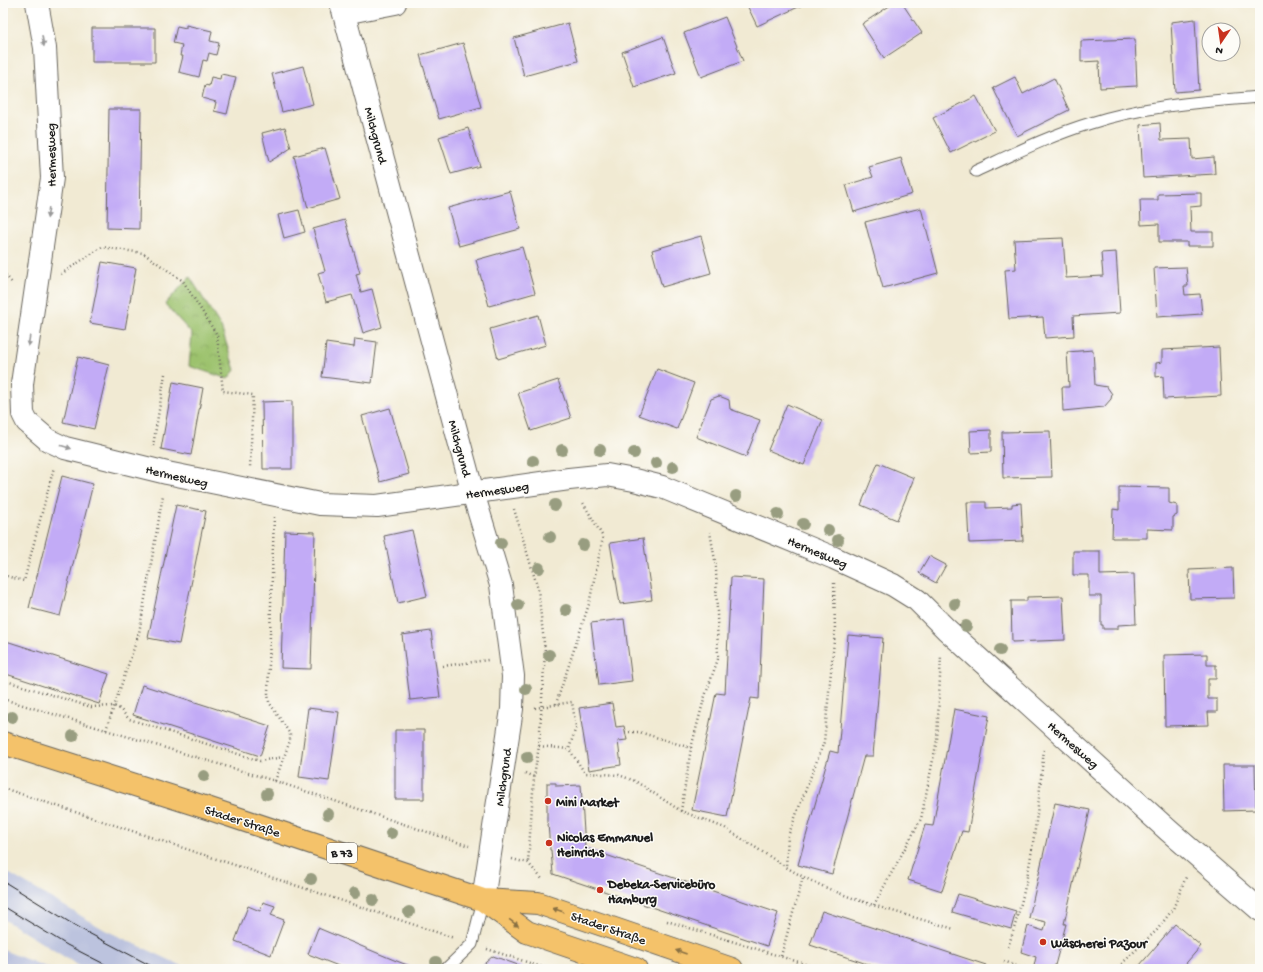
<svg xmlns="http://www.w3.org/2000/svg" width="1263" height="972" font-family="'Gochi Hand',sans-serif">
<defs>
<pattern id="park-crowns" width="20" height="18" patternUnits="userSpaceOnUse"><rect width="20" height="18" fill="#9cc26d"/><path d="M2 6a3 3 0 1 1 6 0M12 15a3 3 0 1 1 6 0" fill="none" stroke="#86a65e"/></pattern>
</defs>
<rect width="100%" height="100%" fill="#fdfcf7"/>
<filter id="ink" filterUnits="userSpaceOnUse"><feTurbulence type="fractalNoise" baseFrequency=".025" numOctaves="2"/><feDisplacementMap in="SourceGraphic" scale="8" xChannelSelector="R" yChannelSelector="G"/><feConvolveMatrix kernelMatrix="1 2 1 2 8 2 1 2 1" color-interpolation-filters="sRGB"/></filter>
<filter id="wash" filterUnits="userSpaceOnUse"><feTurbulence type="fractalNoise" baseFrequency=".012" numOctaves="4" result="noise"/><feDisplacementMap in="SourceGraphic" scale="16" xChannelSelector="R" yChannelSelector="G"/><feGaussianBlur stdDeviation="0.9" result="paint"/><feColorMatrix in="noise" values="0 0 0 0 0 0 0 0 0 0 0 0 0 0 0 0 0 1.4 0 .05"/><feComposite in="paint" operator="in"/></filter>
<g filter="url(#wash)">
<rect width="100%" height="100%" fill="#f1ead3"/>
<path fill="#bcc3de" d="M3 870 105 930 189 969H84L3 919Z
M3 950 51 969H3Z"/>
<path fill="url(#park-crowns)" stroke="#5c6f44" d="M190 277 221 327 235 370 228 379 189 366 192 334 165 304Z"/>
<g id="blocks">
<path fill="#c2abf6" d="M746 3H807L757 26Z
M894 3H902L922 33 884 58 862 24Z
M725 17 743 61 701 77 684 33Z
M1195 19 1199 90 1175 92 1171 22Z
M568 23 578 61 524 76 514 38Z
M186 25 212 31 210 41 219 43 216 55 209 53 207 61 203 60 199 77 179 72 183 56H180L182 45 173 43 177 26 186 28Z
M92 28H155V62H92Z
M663 37 676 73 634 87 622 52Z
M1135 39 1137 86 1100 88 1099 61 1081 62V41Z
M463 43 481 107 439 119 420 55Z
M303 66 313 104 282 112 272 74Z
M221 74 236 77 227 114 214 111 216 102 202 98 205 85 209 86 211 77 220 79Z
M1015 77 1023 94 1054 78 1069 110 1017 136 993 88Z
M976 96 995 131 951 153 933 118Z
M109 109H141L139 229 107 228Z
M1160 123 1161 140 1191 139 1192 159 1214 157 1215 174 1143 178 1140 125Z
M285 127 291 148 269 162 262 133Z
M468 128 480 166 451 174 439 137Z
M325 148 340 199 308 208 294 156Z
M901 158 912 194 854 212 846 185 873 177 869 167Z
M510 191 520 229 459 246 448 208Z
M1201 193V206L1190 207 1191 232H1213V246H1187V242H1159V224L1141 225 1140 200H1158V194Z
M921 208 938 273 883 288 865 222Z
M299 210 305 232 284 238 278 215Z
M345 220 360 273 356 274 361 292 372 289 382 327 363 333 352 295 326 302 318 273 325 271 313 229Z
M701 236 711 273 662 287 652 250Z
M1063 238 1066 278 1103 276 1101 253 1116 252 1120 313 1073 316 1074 336 1045 338 1043 317 1009 319 1005 270 1016 269 1014 240Z
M522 247 535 293 489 306 476 260Z
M102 262 136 268 125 329 90 323Z
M1186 267 1188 286H1184L1185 295 1200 294 1202 314 1157 317 1154 268Z
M538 315 546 345 498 359 490 329Z
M355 339 377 342 372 383 322 377 326 343 354 347Z
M1219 347 1221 396 1164 399 1163 376 1156 377V363L1162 362V350Z
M1093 350 1095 385 1107 387 1112 394 1111 399 1104 407 1063 411 1062 387H1069L1067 352Z
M78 357 109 365 94 429 63 422Z
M657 369 694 383 677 429 639 415Z
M558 380 571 418 531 431 518 393Z
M173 382 203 388 191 455 161 449Z
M719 396 729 400 730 409 760 420 746 457 696 437 711 399Z
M292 401V469H263L262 402Z
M787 404 823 420 804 465 768 450Z
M390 408 409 474 380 482 362 416Z
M991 430V452L971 453 970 431Z
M1050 431 1052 477 1003 478 1002 432Z
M878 463 914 478 897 520 861 505Z
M62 476 93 484 60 616 29 608Z
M1119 487 1169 488V503L1177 505V515L1173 517V530L1147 529V538H1112L1113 509 1119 510Z
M967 502H986V508L1012 507V504L1021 503 1023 541 969 543Z
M176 505 206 511 179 644 148 638Z
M412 530 427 596 398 603 384 536Z
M285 531 315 532 311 669 281 668Z
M643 538 652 600 620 604 610 543Z
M1073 551H1100V575L1134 574 1136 624 1118 625V629H1103V625H1101V596H1089V575H1073Z
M929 556 946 565 936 583 919 573Z
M1233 568 1234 598 1190 599 1189 570Z
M731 577 764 579 759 699 751 698 727 817 692 810 716 693 725 694Z
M1063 596 1065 640 1012 642 1011 601H1027V597Z
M624 619 632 681 599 685 591 623Z
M431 631 440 697 410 700 402 635Z
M848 635 883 638 873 756H864L832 874 798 865 830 751 838 753Z
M3 640 109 674 99 704 3 673Z
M1207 654V665H1216V679H1208V699H1217V712H1208L1209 725 1165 726 1164 655Z
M142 685 270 726 260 756 133 715Z
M612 703 616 727 624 726 627 740 618 741 621 765 589 770 579 708Z
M308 708 339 712 329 781 299 777Z
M954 709 989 716 968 832 962 831 942 891 908 880 925 825 933 826Z
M395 730H424V799H395Z
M1223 765H1255L1256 810 1224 811Z
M547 783H556V786L581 785 585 848 778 913 767 946 553 874 551 850H550L548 823H547Z
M1055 803 1090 810 1064 924H1066L1054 969H1043L1034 966 1036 957 1021 952 1028 926 1044 931 1046 922 1029 918Z
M958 894 1016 911 1011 929 952 912Z
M263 902 275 906 271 915 284 920 271 955 235 941 248 906 260 911Z
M822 911 986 965 985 969H882L810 945Z
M1175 924 1201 946 1181 969H1145L1140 965Z
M318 928 394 960 410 966 407 969H346L308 954Z
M493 956 529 969H478Z"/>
</g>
</g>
<g filter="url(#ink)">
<use href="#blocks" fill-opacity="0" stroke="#67645c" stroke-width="1"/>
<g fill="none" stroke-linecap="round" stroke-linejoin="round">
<g stroke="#67645c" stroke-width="13">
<path id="service" d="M976 171C1013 154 1051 135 1091 123 1145 105 1204 102 1260 97
M446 969 472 944 483 900"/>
</g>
<g stroke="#67645c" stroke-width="24">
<path id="minor" d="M37 3 45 48 52 178 22 384 23 414 27 422 48 440 65 448 167 473 320 504 377 506 569 479 607 475 634 480 662 487 834 558 893 585 917 600 946 629 1169 831 1260 910
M344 13 395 3"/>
</g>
<g stroke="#67645c" stroke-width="24">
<path id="tertiary" d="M341 3 473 493 501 585 513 676 512 709 483 900"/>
</g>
<g stroke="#67645c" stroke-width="24">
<path id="primary" d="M3 743 201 806 483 900 538 903 732 969
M483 900 527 932 636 969"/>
</g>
<path stroke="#67645c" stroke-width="2.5" stroke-dasharray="1 3" stroke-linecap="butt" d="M3 272 13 284
M61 274 102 247 143 253 183 281 217 335 223 391 253 395 250 468
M153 446 165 374
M514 509 538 589 545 652 539 746 534 777 528 863
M274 517 268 693 269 702 290 734V741L275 781
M3 575 24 581 54 467
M834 583 835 631 824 742 788 836 786 867C836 898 898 912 954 929
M443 666 488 660
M3 680 91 707 114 706 120 709 129 719 260 761 283 757
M3 699 275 781 469 846
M556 704 589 604 603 537 582 501
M535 708 572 702 576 727 569 749 585 773 619 775 635 781 681 811 725 828 786 867
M106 730 139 633 163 495
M625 732H639L691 748
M539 746 569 749
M525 773 534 777
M3 788 454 938
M681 811 691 748 704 699 718 659 716 566 710 532
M512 859 528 863 543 880
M874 905 921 819 937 740 941 655
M667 921 821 969
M1008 947C1031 881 1037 818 1044 749
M487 949 548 969
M781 956 803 877
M1004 961 1024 969
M1116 969 1157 930 1173 909 1186 877"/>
<use href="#service" stroke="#fff" stroke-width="11"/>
<use href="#minor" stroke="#fff" stroke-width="22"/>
<use href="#tertiary" stroke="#fff" stroke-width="22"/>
<use href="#primary" stroke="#f4c26a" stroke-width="22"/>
<path stroke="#1c1c1c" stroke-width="1" d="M3 881 79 928 157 969
M3 906 67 945 114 969"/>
<path stroke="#1c1c1c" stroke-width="3" stroke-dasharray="6 3" stroke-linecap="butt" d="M3 967 9 969"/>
</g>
<g fill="#989d80">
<circle cx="562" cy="450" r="6"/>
<circle cx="600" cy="450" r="6"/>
<circle cx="634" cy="453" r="6"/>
<circle cx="533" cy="461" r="6"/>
<circle cx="656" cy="463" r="6"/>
<circle cx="673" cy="467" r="6"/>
<circle cx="736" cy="496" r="6"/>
<circle cx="555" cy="505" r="6"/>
<circle cx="778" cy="514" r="6"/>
<circle cx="803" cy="524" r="6"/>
<circle cx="828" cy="530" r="6"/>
<circle cx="550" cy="537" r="6"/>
<circle cx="838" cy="540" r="6"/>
<circle cx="501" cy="543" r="6"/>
<circle cx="583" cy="545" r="6"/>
<circle cx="539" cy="568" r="6"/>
<circle cx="955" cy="604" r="6"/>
<circle cx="518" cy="605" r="6"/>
<circle cx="566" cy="610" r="6"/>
<circle cx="966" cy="626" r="6"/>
<circle cx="1000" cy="650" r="6"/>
<circle cx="549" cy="655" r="6"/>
<circle cx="526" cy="689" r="6"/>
<circle cx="12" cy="717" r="6"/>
<circle cx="73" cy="736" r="6"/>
<circle cx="527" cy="757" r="6"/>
<circle cx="204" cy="776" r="6"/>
<circle cx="267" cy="794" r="6"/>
<circle cx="328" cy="814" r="6"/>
<circle cx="391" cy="833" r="6"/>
<circle cx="311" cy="879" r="6"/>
<circle cx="355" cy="893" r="6"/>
<circle cx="373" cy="900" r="6"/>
<circle cx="409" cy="912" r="6"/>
<circle cx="436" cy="962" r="6"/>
</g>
<defs><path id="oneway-solid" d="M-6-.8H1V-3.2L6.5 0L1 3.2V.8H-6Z"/></defs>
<g fill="#999">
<use href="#oneway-solid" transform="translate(43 41) rotate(80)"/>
<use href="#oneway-solid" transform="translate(48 213) rotate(98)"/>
<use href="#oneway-solid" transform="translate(29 341) rotate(99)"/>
<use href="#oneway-solid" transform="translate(66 447) rotate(18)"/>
</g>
<g fill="#886f43">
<use href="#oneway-solid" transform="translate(558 910) rotate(-161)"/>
<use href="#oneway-solid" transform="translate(514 923) rotate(36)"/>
<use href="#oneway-solid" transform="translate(681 952) rotate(-161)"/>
</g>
</g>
<g fill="#c8321e" stroke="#fdfcf7" stroke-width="1.5">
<circle cx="548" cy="801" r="4"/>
<circle cx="549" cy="843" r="4"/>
<circle cx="600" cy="890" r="4"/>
<circle cx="1043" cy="942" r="4"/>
</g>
<g text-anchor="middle" stroke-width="3" stroke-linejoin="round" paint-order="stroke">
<rect fill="#fdfcf7" stroke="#605f5e" stroke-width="1" x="327" y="843" width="30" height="20" rx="3"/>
<g font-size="12" font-weight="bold" fill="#1c1c1c">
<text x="342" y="857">B 73</text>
</g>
<g font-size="13" fill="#1c1c1c" stroke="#fdfcf7">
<text transform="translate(377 135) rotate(75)" y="5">Milchgrund</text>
<text transform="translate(50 155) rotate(-91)" y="5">Hermesweg</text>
<text transform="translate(461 448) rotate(75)" y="5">Milchgrund</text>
<text transform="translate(177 475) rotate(13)" y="5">Hermesweg</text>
<text transform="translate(497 489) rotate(-8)" y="5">Hermesweg</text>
<text transform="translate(818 551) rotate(23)" y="5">Hermesweg</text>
<text transform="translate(1074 744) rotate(42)" y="5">Hermesweg</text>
<text transform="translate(502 777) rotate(-82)" y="5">Milchgrund</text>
<text transform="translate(243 820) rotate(18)" y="5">Stader Straße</text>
<text transform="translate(609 927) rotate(19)" y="5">Stader Straße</text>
</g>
<g font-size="13" font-weight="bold" fill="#1c1c1c" stroke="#fdfcf7" text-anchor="start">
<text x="556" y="806">Mini Market</text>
<text x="557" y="841">Nicolas Emmanuel<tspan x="557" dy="15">Heinrichs</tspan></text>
<text x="608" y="888">Debeka-Servicebüro<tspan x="608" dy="15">Hamburg</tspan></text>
<text x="1051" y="947">Wäscherei Pazour</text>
</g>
</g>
<rect width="1263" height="972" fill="none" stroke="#fdfcf7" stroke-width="16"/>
<g transform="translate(1221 42) rotate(193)"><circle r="19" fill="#fdfcf7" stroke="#a3a29f"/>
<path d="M0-3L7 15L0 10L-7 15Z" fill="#c8321e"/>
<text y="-6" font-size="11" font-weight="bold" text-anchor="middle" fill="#1c1c1c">N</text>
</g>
</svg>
